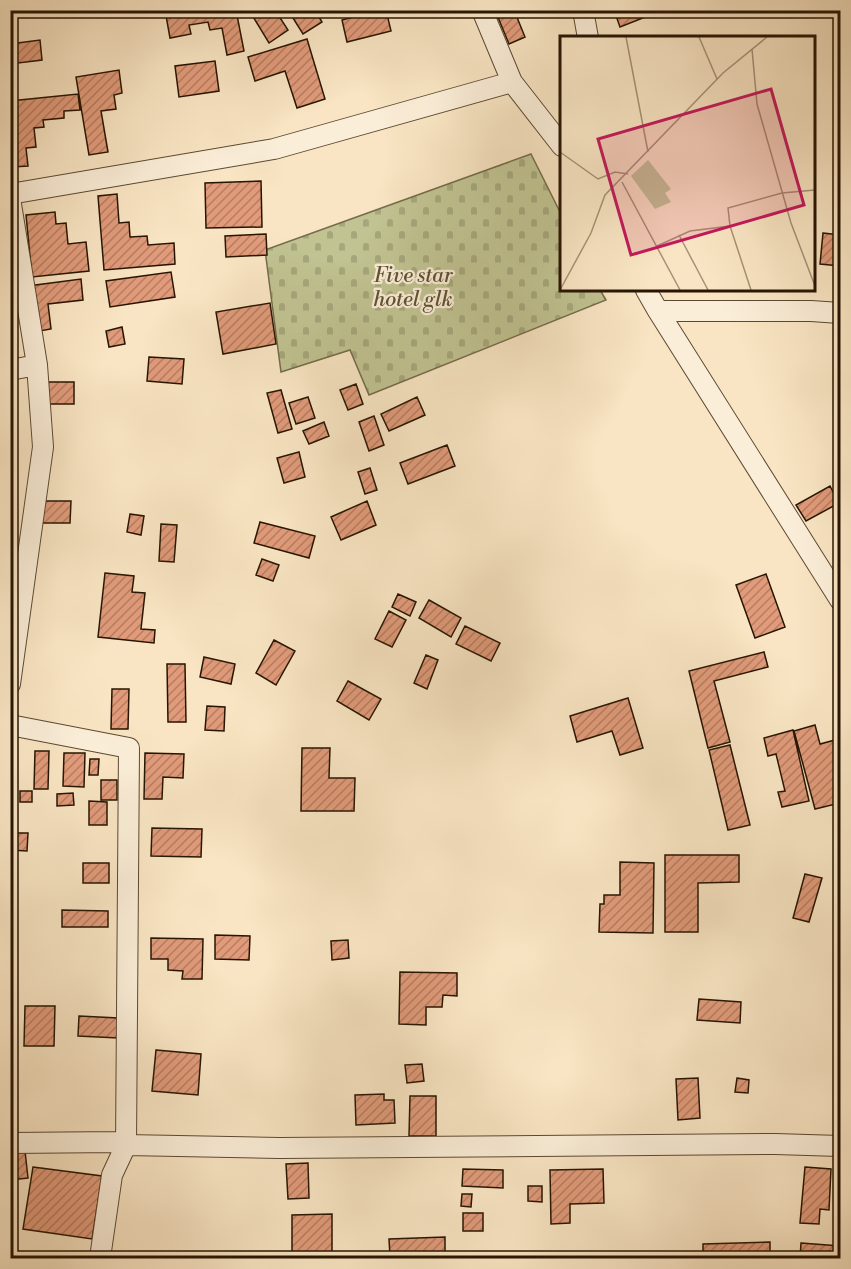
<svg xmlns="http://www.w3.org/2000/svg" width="851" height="1269" font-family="'Libre Bodoni',serif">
<defs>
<pattern id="cemetery-stones" width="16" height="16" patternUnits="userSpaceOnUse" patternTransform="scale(1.5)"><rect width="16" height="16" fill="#c1c392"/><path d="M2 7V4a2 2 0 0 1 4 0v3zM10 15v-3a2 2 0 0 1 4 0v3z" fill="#a6a77c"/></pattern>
<pattern id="building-hatch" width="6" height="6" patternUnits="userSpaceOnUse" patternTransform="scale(1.5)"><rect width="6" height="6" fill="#e19b7a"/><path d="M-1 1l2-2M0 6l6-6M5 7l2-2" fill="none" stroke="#b67d62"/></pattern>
</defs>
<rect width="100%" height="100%" fill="#f9e5c3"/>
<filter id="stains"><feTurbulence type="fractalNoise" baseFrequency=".00333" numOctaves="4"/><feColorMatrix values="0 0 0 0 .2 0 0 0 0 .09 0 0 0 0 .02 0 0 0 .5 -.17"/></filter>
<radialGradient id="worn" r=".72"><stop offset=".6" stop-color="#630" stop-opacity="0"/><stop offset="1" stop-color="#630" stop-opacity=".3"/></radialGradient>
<path fill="url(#cemetery-stones)" stroke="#746c4a" stroke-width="1.5" d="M531 154 561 214 562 290H600L606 300 369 395 350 350 281 372 265 250Z"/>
<path fill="url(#building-hatch)" stroke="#271502" stroke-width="1.5" d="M74 10H97V12H74Z
M165 10H236L244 51 227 55 222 28 210 30 208 22 189 25 191 34 170 38Z
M249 10H275L288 30 269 43Z
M288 10H315L322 22 303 34Z
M379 10H386L391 31 347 42 342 20Z
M495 10H514L525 37 509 44Z
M614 10H663L620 27Z
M307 39 325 99 297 108 285 71 255 81 248 57Z
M40 40 42 60 10 64V44Z
M215 61 219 91 179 97 175 66Z
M119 70 122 93 114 95 116 109 101 111 108 152 89 155 76 77Z
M78 94 80 110 64 111V118L43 120 44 127 34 128 36 147 26 148 28 166 12 167 10 101Z
M261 181 262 227 206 228 205 183Z
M117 194 119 223 129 222 130 237 147 236 148 245 174 243 175 264 104 270 98 196Z
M55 212 56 224 66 223 68 244 86 242 89 271 32 277 26 215Z
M823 233 840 235V266L820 264Z
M266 234 267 255 226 257 225 236Z
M171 272 175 297 110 307 106 281Z
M81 279 83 300 48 304 51 329 34 332 28 286Z
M270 303 276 344 223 354 216 312Z
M122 327 125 344 109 347 106 331Z
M149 357 184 359 182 384 147 381Z
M45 382H74V404H45Z
M356 384 363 404 348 410 340 390Z
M281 390 292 429 278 433 267 393Z
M308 397 315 418 296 424 289 403Z
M417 397 425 415 389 431 381 414Z
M374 416 384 445 369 451 359 422Z
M324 422 329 436 309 444 303 431Z
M447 445 455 466 408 484 400 463Z
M299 452 305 477 284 483 277 458Z
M370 468 377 490 365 494 358 472Z
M830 486 839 503 806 521 796 505Z
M39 501H71L70 523H39Z
M367 501 376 525 341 540 331 517Z
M130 514 144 516 141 535 127 532Z
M260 522 315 536 309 558 254 543Z
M161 524 177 525 174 562 159 561Z
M262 559 279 565 273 581 256 575Z
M105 573 134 576 132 592 145 593 141 629 155 630 154 643 98 637Z
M766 574 785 627 755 638 736 585Z
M398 594 416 602 410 616 392 607Z
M429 600 461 618 451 637 419 618Z
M389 611 406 620 392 647 375 639Z
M465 626 500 643 491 661 456 644Z
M274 640 295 651 276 685 256 673Z
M764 652 768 667 714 681 730 742 708 748 689 671Z
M426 655 438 660 427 689 414 683Z
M204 657 235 664 231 684 200 677Z
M167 664H185L186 722H168Z
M348 681 381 699 369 720 337 701Z
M112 689H129L128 729H111Z
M628 698 643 748 620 755 612 731 577 742 570 716Z
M207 706 225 707 224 731 205 730Z
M815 725 820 744 835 740 840 762V803L815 809 794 731Z
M793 730 809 801 782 807 778 792 785 791 776 754 768 756 764 738Z
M730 745 750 825 728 830 709 750Z
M302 748H330L329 778H355L354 811H301Z
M35 751H49L48 789H34Z
M64 753H85L84 787 63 786Z
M145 753 184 754 183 778 163 777 162 799H144Z
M90 759H99L98 775H89Z
M101 780H117V800H101Z
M20 791H32V802H20Z
M73 793 74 805 57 806V794Z
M89 801 107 802V825H89Z
M152 828 202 829 201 857 151 856Z
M10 833H28L27 851 10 850Z
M665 855H739V882L698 883V932H665Z
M620 862 654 863 653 933 599 932 600 904H604V895H620Z
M83 863H109V883H83Z
M805 874 822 878 809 922 793 918Z
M62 910 108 911V927H62Z
M215 935 250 936 249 960 215 959Z
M151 938 203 939 202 979H182L183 971 168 970V959H151Z
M348 940 349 958 332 960 331 941Z
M400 972 457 973V996L443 995 442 1007H426V1025L399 1024Z
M699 999 741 1002 740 1023 697 1020Z
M25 1006H55L54 1046H24Z
M79 1016 118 1018V1038L78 1036Z
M156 1050 201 1054 198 1095 152 1091Z
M422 1064 424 1081 407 1083 405 1065Z
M698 1078 700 1118 678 1120 676 1079Z
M737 1078 749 1080 748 1093 735 1092Z
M384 1094V1100H394L395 1123 356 1125 355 1095Z
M410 1096H436V1136H409Z
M25 1151 28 1178 10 1180V1153Z
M308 1163 309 1198 288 1199 286 1164Z
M33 1167 102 1176 92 1239 23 1229Z
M805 1167 831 1169 829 1210 820 1209 819 1224 800 1223Z
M463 1169 503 1170V1188L462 1186Z
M603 1169 604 1203 570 1204V1223L551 1224 550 1170Z
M528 1186H542V1202L528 1201Z
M462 1194H472L471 1207 461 1206Z
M463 1213H483V1231H463Z
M332 1214V1257L292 1258V1215Z
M445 1237V1254L390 1256 389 1239Z
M770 1242V1258H703V1244Z
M801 1243 840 1246V1258H800Z"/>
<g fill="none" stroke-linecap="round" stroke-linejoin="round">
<g stroke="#5c4932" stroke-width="22">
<path id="street" d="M482 10 512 82 562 146
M583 10 588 38
M10 194 274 149 512 82
M10 198 37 365 43 447 10 684
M646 290 658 311 840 600
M658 311H811L840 313
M10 370 37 365
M10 725 129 748 126 1145 112 1175 100 1258
M10 1143 118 1142 126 1145 279 1148 775 1144 840 1146"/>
</g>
<use href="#street" stroke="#fbeed8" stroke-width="20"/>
</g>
<g text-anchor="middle" stroke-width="4.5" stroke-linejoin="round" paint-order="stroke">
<g font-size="21" font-style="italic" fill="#5d5234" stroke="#fbeed8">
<text x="413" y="282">Five star<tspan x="413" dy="24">hotel glk</tspan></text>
</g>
</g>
<g transform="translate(560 36)">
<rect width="255" height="255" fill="#f9e5c3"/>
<path d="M88 124 111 153 105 157 111 166 95 173 71 140Z" fill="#c1c392"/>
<path fill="none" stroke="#a59276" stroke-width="1.5" d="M66 1 88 116M139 1 157 43M192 13 197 68 231 187 255 250M0 116 38 143 55 136 68 138M62 146 120 254M170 190 191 254M119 199 148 254M97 210 130 195 170 190 168 172 222 157 255 154M0 254 31 197 45 159 163 37 207 1"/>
<path fill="#c2185b" fill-opacity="0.15" stroke="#c2185b" stroke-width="3" d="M211 53 244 169 71 219 38 103Z"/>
<rect width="255" height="255" fill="none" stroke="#271502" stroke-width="3"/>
</g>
<rect width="851" height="1269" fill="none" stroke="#f9e5c3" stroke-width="36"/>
<rect x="12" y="12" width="827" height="1245" fill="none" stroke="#271502" stroke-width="3"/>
<rect x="18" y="18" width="815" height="1233" fill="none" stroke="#271502" stroke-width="1.5"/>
<rect width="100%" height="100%" filter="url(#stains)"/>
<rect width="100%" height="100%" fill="url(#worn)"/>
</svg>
